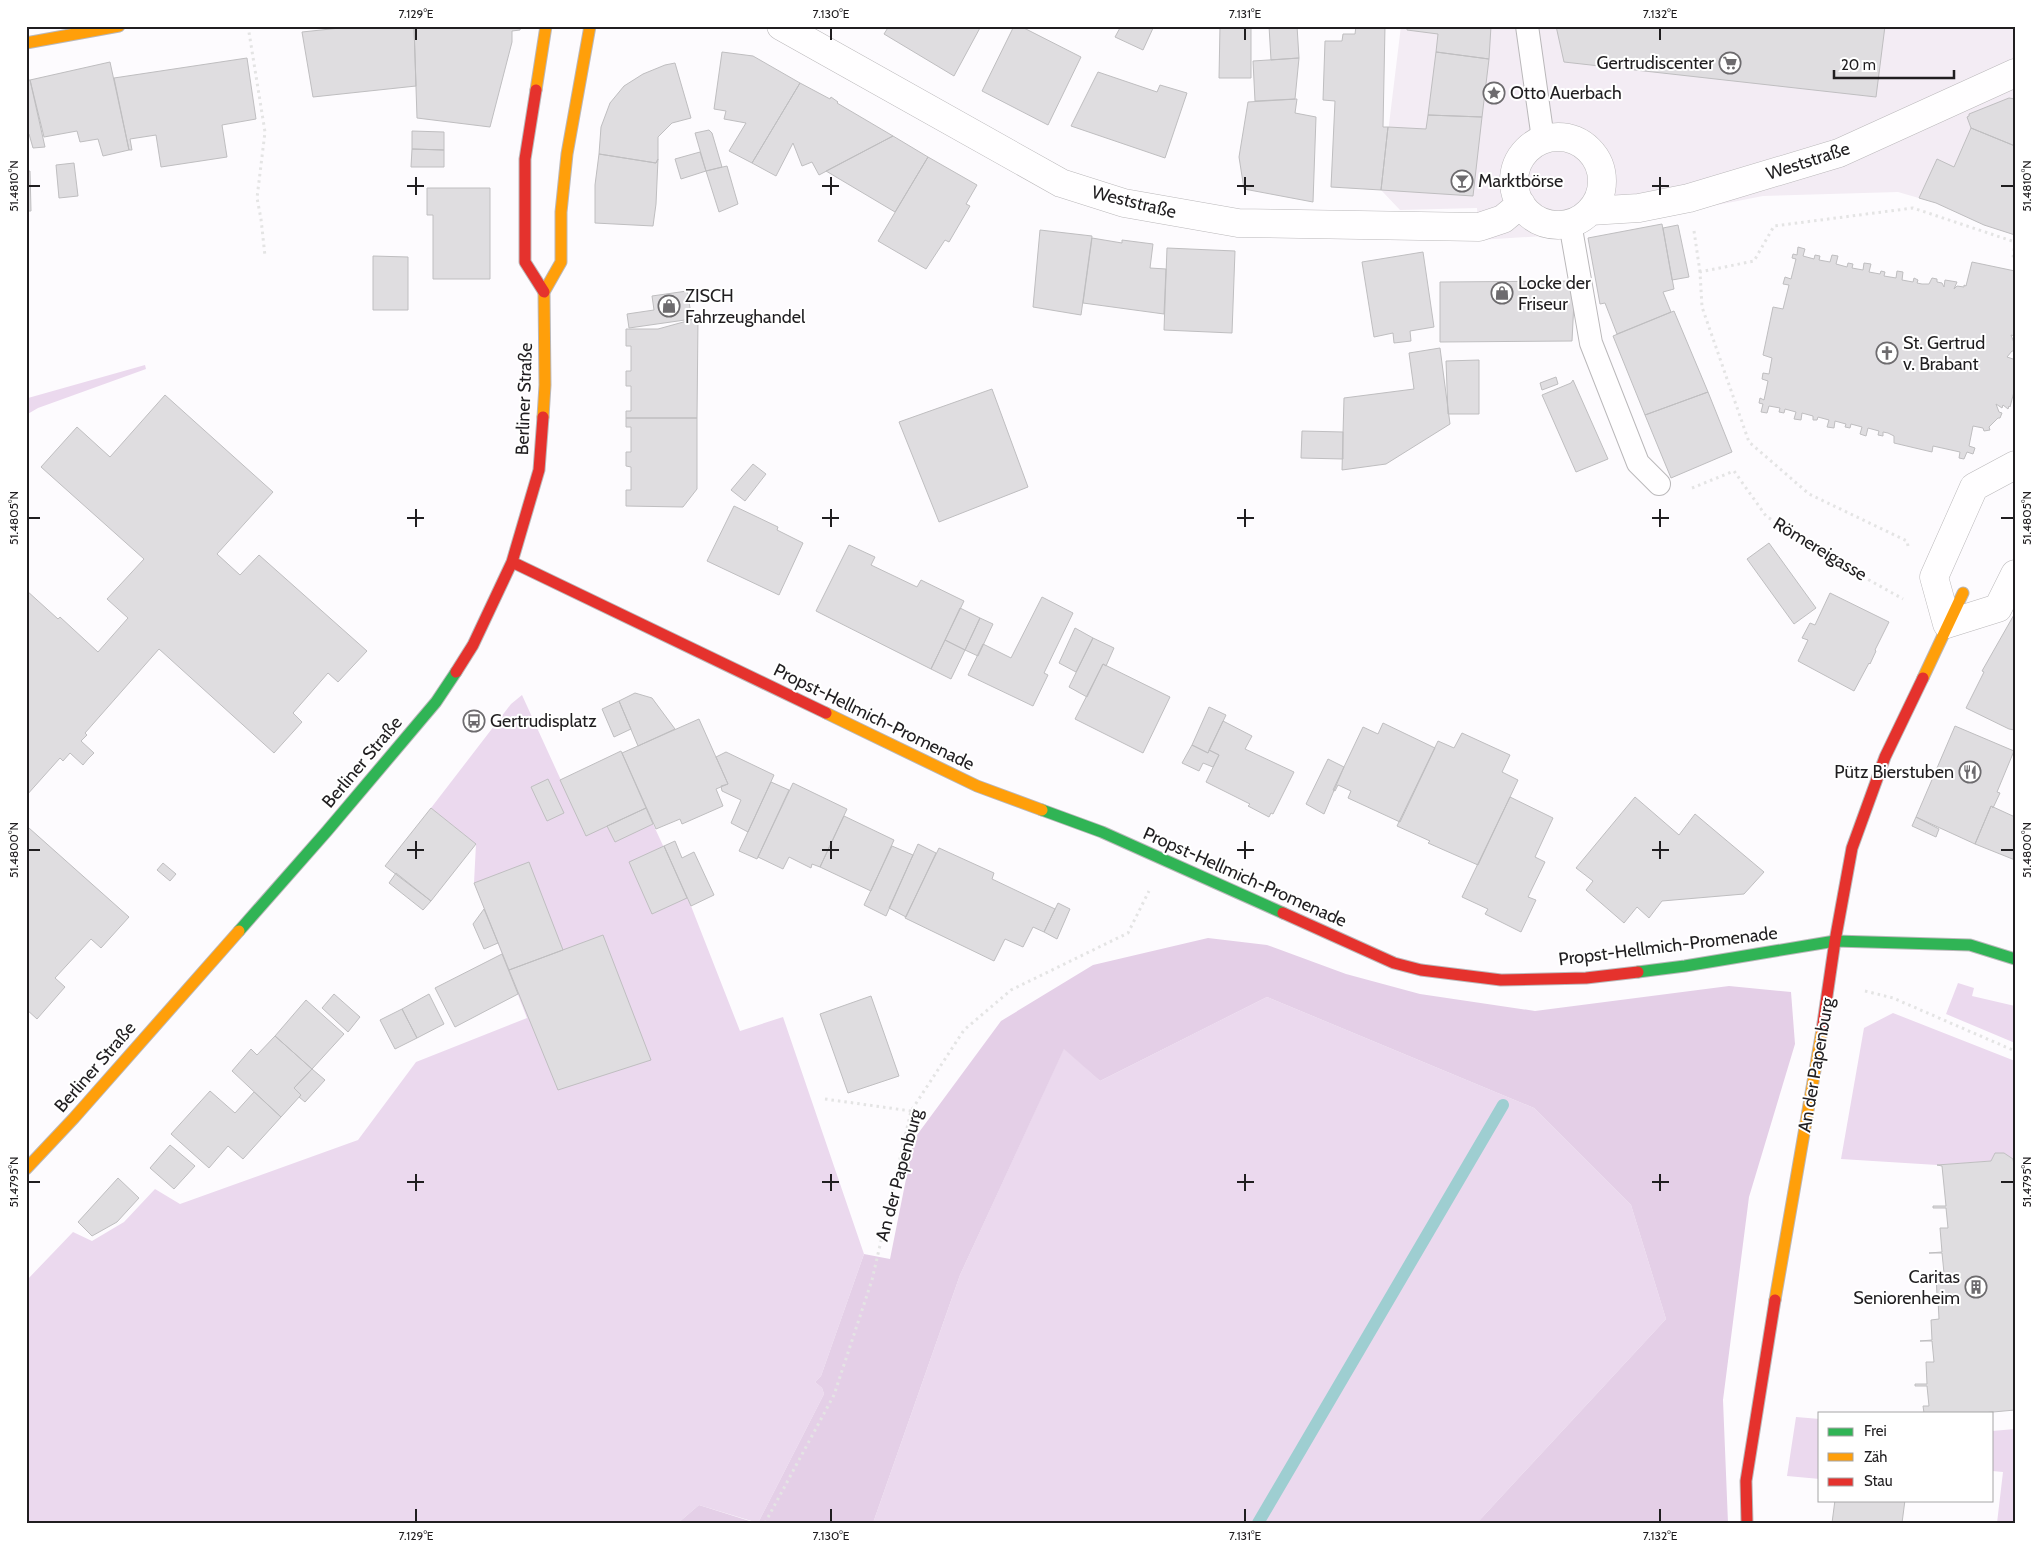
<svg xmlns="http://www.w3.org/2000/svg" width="2041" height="1549" font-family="Cabin,sans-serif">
<rect width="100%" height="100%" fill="#fdfbfe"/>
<path fill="#f3ecf4" d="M1401 26H2015V235L1984 225 1936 203 1898 192 1763 196 1666 215 1587 227 1576 234 1479 240 1477 208 1400 210 1381 190Z"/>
<path fill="#ebd9ee" d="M145 365 146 369 38 408 26 415V378L28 398Z
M522 695 586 835 607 826 615 841 653 824 691 906 740 1031 783 1017 864 1254 821 1376 815 1382 822 1388 824 1394 758 1523 699 1505 678 1523H26V1281L73 1232 92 1241 124 1222 155 1189 180 1204 358 1140 416 1062 527 1018 474 883 476 844 431 808 511 704Z
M1958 983 1974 988 1972 996 2015 1006V1043L1946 1014Z
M1267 997 1534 1108 1631 1205 1666 1319 1477 1523H873L960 1275 1064 1048 1100 1081Z
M1893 1013 2015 1061V1171L2013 1159 2004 1153H1995L1991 1161 1937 1165 1841 1159 1864 1028Z
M1796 1417 1820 1419V1479L1787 1476Z
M2015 1429V1523H1997L2003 1472 1992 1471V1431Z"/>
<path fill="#e4cfe7" d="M1208 938 1267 945 1346 974 1420 994 1535 1011 1729 986 1791 992 1795 1044 1749 1197 1723 1400 1728 1523H1477L1666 1319 1631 1205 1534 1108 1267 997 1100 1081 1064 1049 960 1275 873 1523H758L824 1394 822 1388 815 1382 821 1376 864 1254 890 1259 914 1139 1001 1021 1093 965Z
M699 1505 756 1523H678Z"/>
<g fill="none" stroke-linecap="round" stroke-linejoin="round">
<path stroke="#9eced1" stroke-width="12" d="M1258 1523 1503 1105"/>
</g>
<path fill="#dfdde0" stroke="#bfbec0" d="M359 26H414L416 86 313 97 302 32Z
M414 26H521L520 30 512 31V42L490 127 417 118Z
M889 26H981L954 76 884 34Z
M1014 26H1020L1081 57 1048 125 982 91Z
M1121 26H1154L1143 50 1115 37Z
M1220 26H1251V78H1219Z
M1269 26H1297L1299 58 1271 60Z
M1356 26H1385L1383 127H1388L1381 190 1331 187 1335 101 1323 100 1325 41H1342L1343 34H1355Z
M1407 26H1491L1489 59 1436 52 1438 34 1407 30Z
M1556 26H1885L1876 97 1564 62Z
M722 52 753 56 800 83 752 163 729 151 746 123 724 119 726 111 714 109Z
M1436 52 1489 59 1482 117 1428 115Z
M247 58 256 119 222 125 227 157 161 167 156 135 130 139 132 150H129L114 78Z
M1299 58 1295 99 1255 101 1253 61Z
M110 62 129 150 103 156 98 139 80 142 77 131 44 137 30 80Z
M675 63 691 118 672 123 658 137V159L656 163 599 154 601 127 610 103 624 86 643 74 665 65Z
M1098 72 1157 92 1160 85 1187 93 1165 158 1071 126Z
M26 80H30L45 147 33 148 29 134H26Z
M800 83 830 99 831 97 838 102 837 103 893 136 819 175 812 162 802 166 793 143 776 176 752 163Z
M2009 98 2015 99V146L1971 128 1967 117 1969 116V114Z
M1297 99 1295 113 1316 117 1313 202 1244 189 1239 157 1248 102Z
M1428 115 1482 117 1473 196 1381 190 1388 127 1426 129Z
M1971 128 2015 146V235L1984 225 1936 203 1919 198 1937 159 1954 167Z
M709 130 712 133 722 167 706 171 695 133Z
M412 131 444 132V150L412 149Z
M893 136 928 157 895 212 826 171Z
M412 149 444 150V167H411Z
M700 152 706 171 681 179 675 159Z
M599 154 656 163 658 159 656 204 653 226 595 223V185Z
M928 157 977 185 966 204 970 206 949 242 945 240 926 269 878 241Z
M74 163 78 196 59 198 56 165Z
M727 166 738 204 719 212 706 171Z
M26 171H30L31 211H26Z
M427 188H490V279H433V215H427Z
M1662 224 1674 289 1663 292 1671 312 1617 334 1605 303 1600 304 1588 238Z
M1678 225 1689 277 1672 280 1663 228Z
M1040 230 1092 236 1081 315 1033 307Z
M1092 238 1122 243V240L1153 244 1150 268 1166 269 1164 314 1083 303Z
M1798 247 1805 249 1803 256 1814 259 1815 255 1820 256 1819 260 1830 262 1832 255 1838 256 1836 264 1847 267 1848 263 1853 264 1852 268 1863 270 1864 263 1871 264 1869 272 1880 274 1881 271 1885 272 1884 276 1896 278 1897 271 1903 272 1902 280 1913 282 1914 278 1918 280 1917 283 1922 284H1929L1932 278 1937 279V282L1942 283 1944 287 1945 280 1957 282 1954 289 1957 286 1964 287V285L1966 286 1972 262 2015 271V336L2011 335 2015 345V351H2012L2007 357 2013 359 2015 356V388L2010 407 2009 406 2008 409 2003 405 2002 408 1996 404 1999 412 2002 413 2000 418H1998L1989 427 1990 430 1984 431 1983 428 1973 426 1969 446 1975 448 1973 454 1967 452 1964 459 1959 458 1960 452 1933 446 1932 452 1894 443V436L1888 433 1883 432V436L1878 435 1879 431 1868 428 1866 436 1860 434 1862 427 1851 424 1850 428 1845 427 1846 424 1835 421 1834 428 1827 427 1829 420 1818 417 1817 420H1813V416L1802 413 1801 420 1794 419 1796 412 1785 409 1784 413 1779 412 1780 408 1769 406 1767 413 1761 412 1763 404 1759 403 1760 398 1764 400 1768 381 1762 379 1763 373 1769 374 1772 358 1763 355 1773 307 1783 309 1789 285 1783 284 1785 277 1791 279 1796 259 1792 258 1793 254 1797 255Z
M1167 248 1235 251 1232 333 1164 330Z
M1423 252 1434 327 1410 331 1411 341 1394 343 1393 333 1374 337 1362 262Z
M373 256 408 257V310H373Z
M1575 281 1572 341 1440 342V282Z
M687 291 692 319 629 328 627 314 654 310 652 296Z
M1674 311 1708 392 1645 415 1613 336Z
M698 318 697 418H626V411H631V386H626V371H631V346H626V329H658Z
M1440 348 1450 424 1386 464 1342 470 1344 398 1414 389 1409 353Z
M1479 360V414H1448L1446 361Z
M1556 377 1558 384 1542 390 1540 383Z
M1573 380 1608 459 1576 472 1542 395 1571 383Z
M992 389 1028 487 939 522 899 422Z
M1708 392 1732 452 1671 478 1645 415Z
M165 395 273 492 217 554 240 575 259 555 367 651 338 682 328 673 293 713 302 722 274 753 159 649 85 733 87 735 81 741 94 753 88 759 83 765 70 753 63 761 60 758 26 796V590L58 619 60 617 98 652 128 618 107 599 144 559 41 467 77 427 110 457Z
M626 418H697V489L683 507 626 506V490H631V467L626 466V452H631V427H626Z
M1302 431 1343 432V459L1301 458Z
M753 464 766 474 745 501 731 490Z
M734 506 778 527 777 530 803 543 779 595 707 561Z
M1769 543 1816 608 1794 624 1747 559Z
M849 545 875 557 871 565 917 587 921 580 964 601 931 669 816 611Z
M1830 593 1889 622 1875 650 1876 651 1870 664 1869 663 1854 691 1798 661 1808 640 1802 638 1810 623 1815 625Z
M1042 597 1073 613 1044 673 1048 675 1033 706 968 675 983 644 1011 658Z
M960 608 980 618 965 650 945 640Z
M2015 613V730L2009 729 1966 708 1984 672 1982 671Z
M980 618 993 624 978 656 965 650Z
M1075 628 1093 638 1076 672 1059 663Z
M1093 638 1114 648 1106 666 1103 664 1087 697 1069 687Z
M945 640 965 650 951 679 931 669Z
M1103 664 1170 697 1143 753 1075 719Z
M635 693 652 698 675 729 638 746 619 701Z
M619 701 631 729 614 737 602 709Z
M1209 707 1226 715 1208 753 1192 745Z
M699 719 728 784 716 789 723 806 682 824 680 819 656 829 622 753Z
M1223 721 1252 736 1245 749 1294 772 1273 814 1271 813 1269 817 1248 806 1250 804 1206 782 1219 755 1209 750Z
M1383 723 1435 748 1400 822 1348 798 1351 791 1338 785 1335 791 1333 790 1363 727 1378 734Z
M1955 726 2014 751 1997 792 2000 793 1993 808 1991 806 1975 844 1916 817Z
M1462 733 1510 755 1502 772 1518 780 1478 865 1428 843 1430 841 1397 826 1438 741 1454 748Z
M1192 745 1208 753 1209 750 1219 755 1213 767 1203 763 1199 771 1182 763Z
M621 751 646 808 586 836 560 780Z
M726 752 774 775 748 832 731 823 741 800 722 791 721 786 728 784 716 757Z
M1328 759 1344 767 1324 814 1306 804Z
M548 779 564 813 547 821 531 787Z
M771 782 789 790 757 859 739 851Z
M793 783 847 809 820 867 812 864 811 868 789 857 783 869 758 857Z
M1510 797 1553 818 1535 857 1545 862 1528 897 1536 900 1521 932 1485 914 1488 909 1462 897Z
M1635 797 1679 835 1695 814 1764 872 1744 894 1662 901 1649 918 1637 907 1624 923 1586 890 1593 881 1576 868Z
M1991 806 2015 817V860L1975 844Z
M431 808 476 844 431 901 385 866Z
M646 808 653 824 615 842 607 826Z
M844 816 894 840 871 891 820 867Z
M1916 817 1939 829 1936 837 1912 826Z
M29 828 129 917 101 948 91 939 55 978 65 987 37 1019 26 1009V831Z
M675 841 682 858 694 852 714 895 691 906 664 846Z
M918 844 936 853 906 917 889 908Z
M664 846 687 898 652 914 629 862Z
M892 846 913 855 886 916 864 905Z
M939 848 994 873 992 879 1055 909 1044 932 1033 927 1023 947 1005 939 994 961 905 918Z
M529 862 563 950 509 970 474 883Z
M163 863 176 874 170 881 157 870Z
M396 873 431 901 423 910 389 883Z
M1058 903 1070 909 1057 939 1044 932Z
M484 909 498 943 484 949 473 924Z
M603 935 651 1060 558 1090 509 970Z
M502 954 518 994 455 1027 435 988Z
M334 994 360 1017 348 1032 322 1008Z
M429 994 444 1024 417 1038 402 1009Z
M871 996 899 1076 848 1093 820 1014Z
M306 1000 344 1034 312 1069 275 1036Z
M402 1009 417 1038 395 1049 380 1020Z
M275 1036 312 1069 294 1088 301 1095 281 1117 232 1071 251 1049 257 1055Z
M312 1069 325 1080 305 1102 299 1097 301 1095 294 1088Z
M210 1091 235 1113 254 1092 281 1117 243 1159 228 1146 209 1168 171 1134Z
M170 1145 195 1166 174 1189 150 1168Z
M1995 1153H2004L2013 1159 2015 1171V1410L1982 1413H1924L1923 1406H1929L1927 1386H1915V1384H1927L1926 1362H1934L1932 1341H1920L1932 1340 1931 1320 1939 1319 1938 1299 1921 1300V1297L1937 1295 1936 1274 1944 1273 1942 1253H1929L1942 1252 1940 1228H1948L1946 1208H1933V1206H1946L1942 1166 1937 1165 1991 1161Z
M118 1178 139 1198 117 1222 92 1236 78 1222Z
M1835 1500H1905L1902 1523H1832Z"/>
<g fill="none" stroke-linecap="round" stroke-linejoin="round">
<g stroke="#bab8ba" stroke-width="24">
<path id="lane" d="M1527 26 1543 139
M1570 223 1591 343 1638 463 1659 484"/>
</g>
<g stroke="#bab8ba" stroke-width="29">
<path id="street" d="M781 26 1061 183 1124 203 1238 223 1479 227 1503 219 1521 204
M1514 181a44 44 0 1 1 88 0a44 44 0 1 1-88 0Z
M1590 211 1639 208 1689 198 1839 153 2015 73
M2015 465 1974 487 1934 577 1947 624 1998 608 2015 574"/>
</g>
<g stroke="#bab8ba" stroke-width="13">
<path id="fast" d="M1042 810 1102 832 1283 913
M239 931 327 831 436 702 456 672
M1638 972 1685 966 1835 941 1970 945 2015 959"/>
</g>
<g stroke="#bab8ba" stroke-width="13">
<path id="slow" d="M26 43 119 26
M536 90 546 26
M543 417 545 385 544 292 561 262V212L567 154 590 26
M1923 678 1963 593
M826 713 977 786 1042 810
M26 1169 74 1118 239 931
M1775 1300 1822 1030"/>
</g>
<g stroke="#bab8ba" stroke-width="13">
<path id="jam" d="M536 90 525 159V262L544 292
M512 562 826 713
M456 672 473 645 512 562 539 470 543 417
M1283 913 1394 963 1421 970 1501 980 1586 978 1638 972
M1822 1030 1835 941 1852 848 1885 757 1923 678
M1747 1523 1746 1481 1775 1300"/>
</g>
<path stroke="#e4e4e4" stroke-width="3" stroke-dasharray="2.5 4" stroke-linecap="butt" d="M248 26 265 132 257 198 261 219 265 256
M1694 231 1700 272
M2015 242 2013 258 2015 259
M1692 488 1734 471 1766 516 1828 557 1903 599
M1908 546 1907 541 1809 494 1749 442 1702 307 1700 272 1754 261 1774 226 1913 208 2015 242
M1865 991 1893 998 2015 1051
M825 1099 911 1111
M765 1523 834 1395 872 1280 911 1111 964 1030 1011 990 1128 933 1149 891"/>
<use href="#lane" stroke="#fffeff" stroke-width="22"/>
<use href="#street" stroke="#fffeff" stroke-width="28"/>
<use href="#fast" stroke="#30b455" stroke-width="11"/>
<use href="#slow" stroke="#ff9f0a" stroke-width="11"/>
<use href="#jam" stroke="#e5322d" stroke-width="11"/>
</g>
<path fill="none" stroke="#201e20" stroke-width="2" d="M416 28V40M831 28V40M1245 28V40M1660 28V40M416 177V195M831 177V195M1245 177V195M1660 177V195M28 186H40M407 186H424M822 186H839M1237 186H1254M1652 186H1669M2001 186H2014M416 509V527M831 509V527M1245 509V527M1660 509V527M28 518H40M407 518H424M822 518H839M1237 518H1254M1652 518H1669M2001 518H2014M416 841V859M831 841V859M1245 841V859M1660 841V859M28 850H40M407 850H424M822 850H839M1237 850H1254M1652 850H1669M2001 850H2014M416 1174V1191M831 1174V1191M1245 1174V1191M1660 1174V1191M28 1182H40M407 1182H424M822 1182H839M1237 1182H1254M1652 1182H1669M2001 1182H2014M416 1509V1522M831 1509V1522M1245 1509V1522M1660 1509V1522"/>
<defs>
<g id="supermarket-ring" transform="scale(1.125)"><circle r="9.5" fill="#fff" stroke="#6d6b6e" stroke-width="1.5"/><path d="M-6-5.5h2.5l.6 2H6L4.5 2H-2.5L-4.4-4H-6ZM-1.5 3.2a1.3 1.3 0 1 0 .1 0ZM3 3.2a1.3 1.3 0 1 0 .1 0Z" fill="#6d6b6e"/></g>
<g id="sight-ring" transform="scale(1.125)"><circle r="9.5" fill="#fff" stroke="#6d6b6e" stroke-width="1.5"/><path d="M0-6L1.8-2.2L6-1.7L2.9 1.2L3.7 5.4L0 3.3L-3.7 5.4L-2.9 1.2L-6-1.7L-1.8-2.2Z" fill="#6d6b6e"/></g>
<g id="bar-ring" transform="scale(1.125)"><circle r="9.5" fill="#fff" stroke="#6d6b6e" stroke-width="1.5"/><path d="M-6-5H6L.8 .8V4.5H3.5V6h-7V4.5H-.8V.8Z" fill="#6d6b6e"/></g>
<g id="shop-ring" transform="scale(1.125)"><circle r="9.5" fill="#fff" stroke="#6d6b6e" stroke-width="1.5"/><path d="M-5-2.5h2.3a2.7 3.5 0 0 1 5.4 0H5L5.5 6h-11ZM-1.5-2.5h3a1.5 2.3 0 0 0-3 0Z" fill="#6d6b6e"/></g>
<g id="church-ring" transform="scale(1.125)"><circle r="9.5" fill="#fff" stroke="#6d6b6e" stroke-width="1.5"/><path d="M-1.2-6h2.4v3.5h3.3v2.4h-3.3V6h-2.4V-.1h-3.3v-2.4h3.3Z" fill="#6d6b6e"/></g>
<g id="bus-ring" transform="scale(1.125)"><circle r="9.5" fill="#fff" stroke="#6d6b6e" stroke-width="1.5"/><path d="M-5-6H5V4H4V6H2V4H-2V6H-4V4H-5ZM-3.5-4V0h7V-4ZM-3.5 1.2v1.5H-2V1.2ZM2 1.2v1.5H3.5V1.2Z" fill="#6d6b6e"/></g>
<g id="restaurant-ring" transform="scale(1.125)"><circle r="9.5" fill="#fff" stroke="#6d6b6e" stroke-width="1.5"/><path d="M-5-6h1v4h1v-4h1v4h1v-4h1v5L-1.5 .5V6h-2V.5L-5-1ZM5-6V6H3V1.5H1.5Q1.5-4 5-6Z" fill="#6d6b6e"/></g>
<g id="building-ring" transform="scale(1.125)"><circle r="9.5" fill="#fff" stroke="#6d6b6e" stroke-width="1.5"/><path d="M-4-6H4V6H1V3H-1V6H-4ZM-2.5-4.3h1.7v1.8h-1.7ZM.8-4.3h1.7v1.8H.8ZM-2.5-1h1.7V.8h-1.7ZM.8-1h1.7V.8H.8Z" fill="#6d6b6e"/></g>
</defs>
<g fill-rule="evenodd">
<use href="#supermarket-ring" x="1730" y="63"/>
<use href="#sight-ring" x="1494" y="93"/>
<use href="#bar-ring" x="1462" y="181"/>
<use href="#shop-ring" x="1502" y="293"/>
<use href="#shop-ring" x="669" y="306"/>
<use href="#church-ring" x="1887" y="353"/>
<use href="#bus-ring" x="474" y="721"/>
<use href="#restaurant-ring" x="1970" y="772"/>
<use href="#building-ring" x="1976" y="1287"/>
</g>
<g text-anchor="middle" stroke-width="4" stroke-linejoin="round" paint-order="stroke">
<g font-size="18" fill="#201e20" stroke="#fff" text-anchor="start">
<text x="1714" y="69" text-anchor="end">Gertrudiscenter</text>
<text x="1510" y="99">Otto Auerbach</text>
<text x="1478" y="187">Marktbörse</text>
<text x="1518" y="289">Locke der<tspan x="1518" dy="21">Friseur</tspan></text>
<text x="685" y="302">ZISCH<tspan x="685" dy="21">Fahrzeughandel</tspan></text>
<text x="1903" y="349">St. Gertrud<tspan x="1903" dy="21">v. Brabant</tspan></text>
<text x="490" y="727">Gertrudisplatz</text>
<text x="1954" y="778" text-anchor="end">Pütz Bierstuben</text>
<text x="1960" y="1283" text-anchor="end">Caritas<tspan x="1960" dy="21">Seniorenheim</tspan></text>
</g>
<g font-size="18" fill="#201e20" stroke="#fff">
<text transform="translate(1808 161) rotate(-18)" y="6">Weststraße</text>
<text transform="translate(1134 202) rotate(14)" y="6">Weststraße</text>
<text transform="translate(524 399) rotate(-88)" y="6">Berliner Straße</text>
<text transform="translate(1820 549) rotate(31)" y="6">Römereigasse</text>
<text transform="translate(874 717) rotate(26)" y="6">Propst-Hellmich-Promenade</text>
<text transform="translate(362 762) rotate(-50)" y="6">Berliner Straße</text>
<text transform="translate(1245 877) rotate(24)" y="6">Propst-Hellmich-Promenade</text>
<text transform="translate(1668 946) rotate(-7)" y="6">Propst-Hellmich-Promenade</text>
<text transform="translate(1816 1065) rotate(-80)" y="6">An der Papenburg</text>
<text transform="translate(95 1067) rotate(-49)" y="6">Berliner Straße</text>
<text transform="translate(899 1175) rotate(-75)" y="6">An der Papenburg</text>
</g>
</g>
<rect width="2041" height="1549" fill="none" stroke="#ffffff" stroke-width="55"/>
<rect x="1818" y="1412" width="175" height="90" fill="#ffffff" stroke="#a6a5a6"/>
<rect x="1828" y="1428" width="25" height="8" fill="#30b455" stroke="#a6a5a6"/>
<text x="1864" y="1436" font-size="15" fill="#201e20">Frei</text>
<rect x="1828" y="1453" width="25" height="8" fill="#ff9f0a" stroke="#a6a5a6"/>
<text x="1864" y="1462" font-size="15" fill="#201e20">Zäh</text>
<rect x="1828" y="1478" width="25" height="8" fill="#e5322d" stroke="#a6a5a6"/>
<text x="1864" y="1486" font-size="15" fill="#201e20">Stau</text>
<path d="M1834 70v8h120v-8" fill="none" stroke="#201e20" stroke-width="2.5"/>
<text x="1841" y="70" font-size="15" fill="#201e20" stroke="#ffffff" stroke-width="4" paint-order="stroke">20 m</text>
<rect x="28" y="28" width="1986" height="1494" fill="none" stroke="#201e20" stroke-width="2"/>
<g font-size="12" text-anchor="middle" fill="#201e20">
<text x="416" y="18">7.129°E</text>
<text x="831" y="18">7.130°E</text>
<text x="1245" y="18">7.131°E</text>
<text x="1660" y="18">7.132°E</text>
<text transform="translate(14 186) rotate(-90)" y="4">51.4810°N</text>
<text transform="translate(2027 186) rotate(-90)" y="4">51.4810°N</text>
<text transform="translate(14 518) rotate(-90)" y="4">51.4805°N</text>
<text transform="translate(2027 518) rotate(-90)" y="4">51.4805°N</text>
<text transform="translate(14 850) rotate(-90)" y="4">51.4800°N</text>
<text transform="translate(2027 850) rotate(-90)" y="4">51.4800°N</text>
<text transform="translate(14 1182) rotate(-90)" y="4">51.4795°N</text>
<text transform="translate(2027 1182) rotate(-90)" y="4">51.4795°N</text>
<text x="416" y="1540">7.129°E</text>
<text x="831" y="1540">7.130°E</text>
<text x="1245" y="1540">7.131°E</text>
<text x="1660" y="1540">7.132°E</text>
</g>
</svg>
